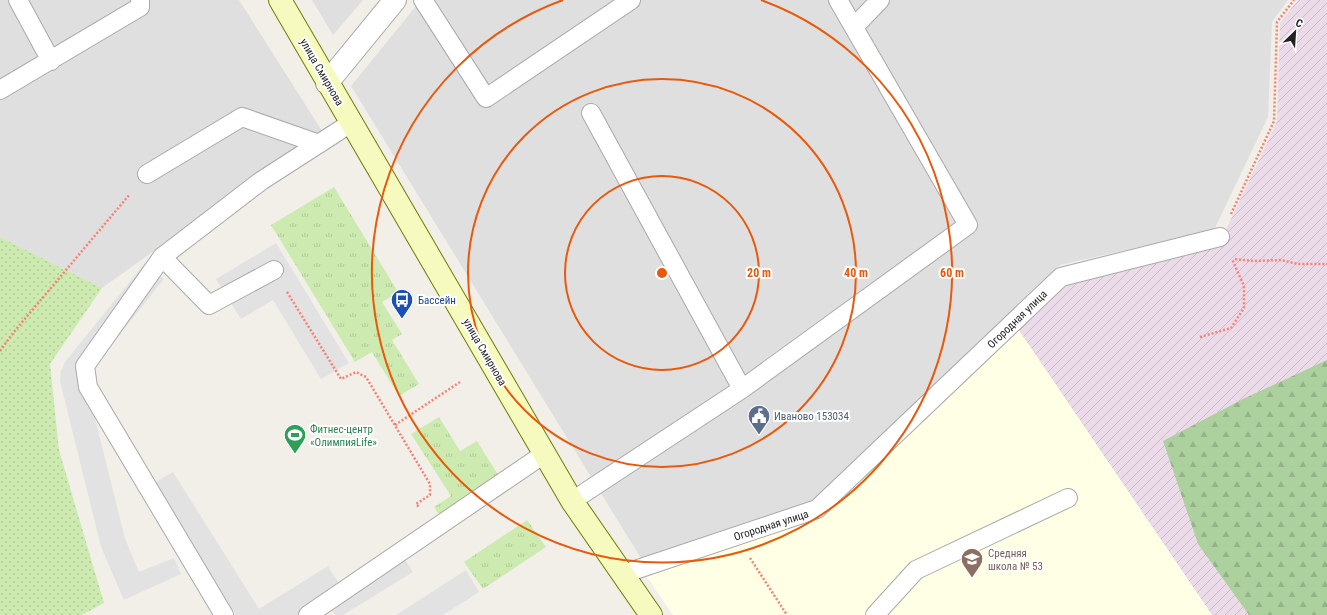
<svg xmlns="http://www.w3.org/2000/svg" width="1327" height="615" font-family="'Roboto Condensed',sans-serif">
<defs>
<pattern id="industrial-furrows" width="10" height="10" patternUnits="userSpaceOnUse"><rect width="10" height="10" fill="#ebdbe8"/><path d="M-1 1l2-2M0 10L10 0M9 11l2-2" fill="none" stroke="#c9bcc7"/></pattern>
<pattern id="grass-tufts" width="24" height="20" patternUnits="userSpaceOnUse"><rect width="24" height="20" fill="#cdebb0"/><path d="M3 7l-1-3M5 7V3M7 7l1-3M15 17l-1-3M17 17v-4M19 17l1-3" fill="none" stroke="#b0c997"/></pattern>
<pattern id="forest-firs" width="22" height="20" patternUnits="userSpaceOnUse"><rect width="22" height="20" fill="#add19e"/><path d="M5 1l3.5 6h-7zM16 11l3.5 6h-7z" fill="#95b388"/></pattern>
<pattern id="garden-dots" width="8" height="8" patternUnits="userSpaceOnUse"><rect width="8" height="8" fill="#cdebb0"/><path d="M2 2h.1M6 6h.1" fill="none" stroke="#b0c997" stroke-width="1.8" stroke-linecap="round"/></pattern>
</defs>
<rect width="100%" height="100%" fill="#f2efe9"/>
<path fill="#e0dfdf" d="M0 0H239L322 131 102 288 0 237Z
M312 0H363L333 35Z
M421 0H1288L1272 22 1268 117 1214 230 1060 265 812 502 642 560 351 86Z"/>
<path fill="url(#industrial-furrows)" d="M1298 0H1327V615H1212L1016 326 1064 281 1221 240 1277 122 1280 23Z"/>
<path fill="#ffffe5" d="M1016 326 1212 615H673L647 577 820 514Z"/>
<path fill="url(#grass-tufts)" d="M334 187 398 292 382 302 402 334 392 340 419 384 399 396 372 352 355 362 271 225Z
M439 417 460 451 477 441 508 491 448 529 434 507 451 496 411 434Z
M527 520 546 547 483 589 464 562Z"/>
<path fill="url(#forest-firs)" d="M1327 360V615H1249L1198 544 1163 441 1243 399Z"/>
<path fill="url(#garden-dots)" d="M0 237 102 288 50 364 59 450 104 603 82 615H0Z"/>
<path fill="#e2e2e2" d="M276 243 349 363 321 379 273 300 241 319 216 279Z
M145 263 164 279 85 378 125 539 139 572 174 558 181 574 124 600 101 547 60 381 61 371 65 362Z
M173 472 259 609 328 566 342 588 400 552 413 572 343 615H335L325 599 299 615H236L154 483Z
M466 570 479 592 443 615H396Z"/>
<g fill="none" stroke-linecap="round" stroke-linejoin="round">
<g stroke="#a9a9a9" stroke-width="20">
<path id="service" d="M18 0 51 61
M423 0 486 98 631 0
M854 27 880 0
M0 90 140 7V0
M591 113 742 389
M147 174 242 117 319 144
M162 257 209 305 274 270
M572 501 742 389 968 225 838 0
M623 574 817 509 1061 277 1220 237
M224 615 88 387 85 366 162 257 261 181 351 123
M308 615 544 454
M875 615 916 570 1068 498"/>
</g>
<g stroke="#a9a9a9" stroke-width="24">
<path id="minor" d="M327 83 395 0"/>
</g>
<g stroke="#707d05" stroke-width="24">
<path id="secondary" d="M280 0 572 501 651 615"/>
</g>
<path stroke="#fa8072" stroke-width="2.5" stroke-dasharray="2 2" stroke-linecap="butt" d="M1231 214 1274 121 1277 22 1294 0
M1235 259 1253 261 1281 260 1298 264H1327
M287 292 341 379 356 372 366 377 430 484V495L416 504 419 507
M1200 337 1231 328 1244 308V286L1232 259
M0 351 13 333 130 194
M395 425 460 382
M750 558 787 615"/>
<use href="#service" stroke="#fff" stroke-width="18"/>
<use href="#minor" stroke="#fff" stroke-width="22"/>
<use href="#secondary" stroke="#f7fabf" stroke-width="22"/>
</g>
<g fill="none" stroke="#e8590c" stroke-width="2">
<circle cx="662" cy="273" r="97"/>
<circle cx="662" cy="273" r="194"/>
<path d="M761 0A290 290 0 1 1 563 0"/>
</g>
<defs>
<g id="bus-pin" transform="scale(1.15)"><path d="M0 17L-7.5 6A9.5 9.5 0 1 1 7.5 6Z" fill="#1a4fb4" stroke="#fff"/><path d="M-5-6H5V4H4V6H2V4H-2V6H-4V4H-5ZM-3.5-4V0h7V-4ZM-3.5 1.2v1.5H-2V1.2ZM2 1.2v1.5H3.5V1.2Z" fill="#fff"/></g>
<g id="civic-pin" transform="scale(1.15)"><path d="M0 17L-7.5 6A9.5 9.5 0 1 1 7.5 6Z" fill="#5c6f8a" stroke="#fff"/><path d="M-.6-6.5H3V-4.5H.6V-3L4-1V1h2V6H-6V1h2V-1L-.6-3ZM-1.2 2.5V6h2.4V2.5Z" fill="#fff"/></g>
<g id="stadium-pin" transform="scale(1.15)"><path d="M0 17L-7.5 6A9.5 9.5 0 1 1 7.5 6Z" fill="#2e9e5b" stroke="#fff"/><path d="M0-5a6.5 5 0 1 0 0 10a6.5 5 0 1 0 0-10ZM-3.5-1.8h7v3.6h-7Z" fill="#fff"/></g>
<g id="school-pin" transform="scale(1.15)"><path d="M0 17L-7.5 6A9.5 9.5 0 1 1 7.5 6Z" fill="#8d6e63" stroke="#fff"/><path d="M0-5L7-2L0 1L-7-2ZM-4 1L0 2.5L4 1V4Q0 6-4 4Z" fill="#fff"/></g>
</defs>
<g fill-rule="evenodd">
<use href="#bus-pin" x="402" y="300"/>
<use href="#civic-pin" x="759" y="416"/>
<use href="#stadium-pin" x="295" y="435"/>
<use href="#school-pin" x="972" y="559"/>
</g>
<g text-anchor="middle" stroke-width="4" stroke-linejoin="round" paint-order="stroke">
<g font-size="11" fill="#222" stroke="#fff">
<text transform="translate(322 72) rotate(60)" y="4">улица Смирнова</text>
<text transform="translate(1017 319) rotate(-44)" y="4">Огородная улица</text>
<text transform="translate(485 352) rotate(60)" y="4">улица Смирнова</text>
<text transform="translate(771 525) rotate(-18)" y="4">Огородная улица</text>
</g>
<g font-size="11" fill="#164399" stroke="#fff" text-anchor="start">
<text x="418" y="304">Бассейн</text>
</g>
<g font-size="11" fill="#4e5e75" stroke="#fff" text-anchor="start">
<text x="774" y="420">Иваново 153034</text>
</g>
<g font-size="11" fill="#27864d" stroke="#fff" text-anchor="start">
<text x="310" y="433">Фитнес-центр<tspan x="310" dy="13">«ОлимпияLife»</tspan></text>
</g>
<g font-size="11" fill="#785e54" stroke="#fff" text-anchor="start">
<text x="988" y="557">Средняя<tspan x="988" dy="13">школа № 53</tspan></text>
</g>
</g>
<circle cx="662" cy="273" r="6" fill="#e8590c" stroke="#fff" stroke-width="2"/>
<g font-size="12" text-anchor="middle" font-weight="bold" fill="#e8590c" stroke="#fff" stroke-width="4" stroke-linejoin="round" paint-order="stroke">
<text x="759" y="277">20 m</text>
<text x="856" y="277">40 m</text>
<text x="952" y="277">60 m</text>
</g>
<g transform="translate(1295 32) rotate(25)" stroke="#ffffff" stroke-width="3" paint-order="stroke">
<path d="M0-3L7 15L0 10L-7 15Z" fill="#222222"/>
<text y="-6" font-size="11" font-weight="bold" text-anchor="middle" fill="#222222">С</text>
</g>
</svg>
